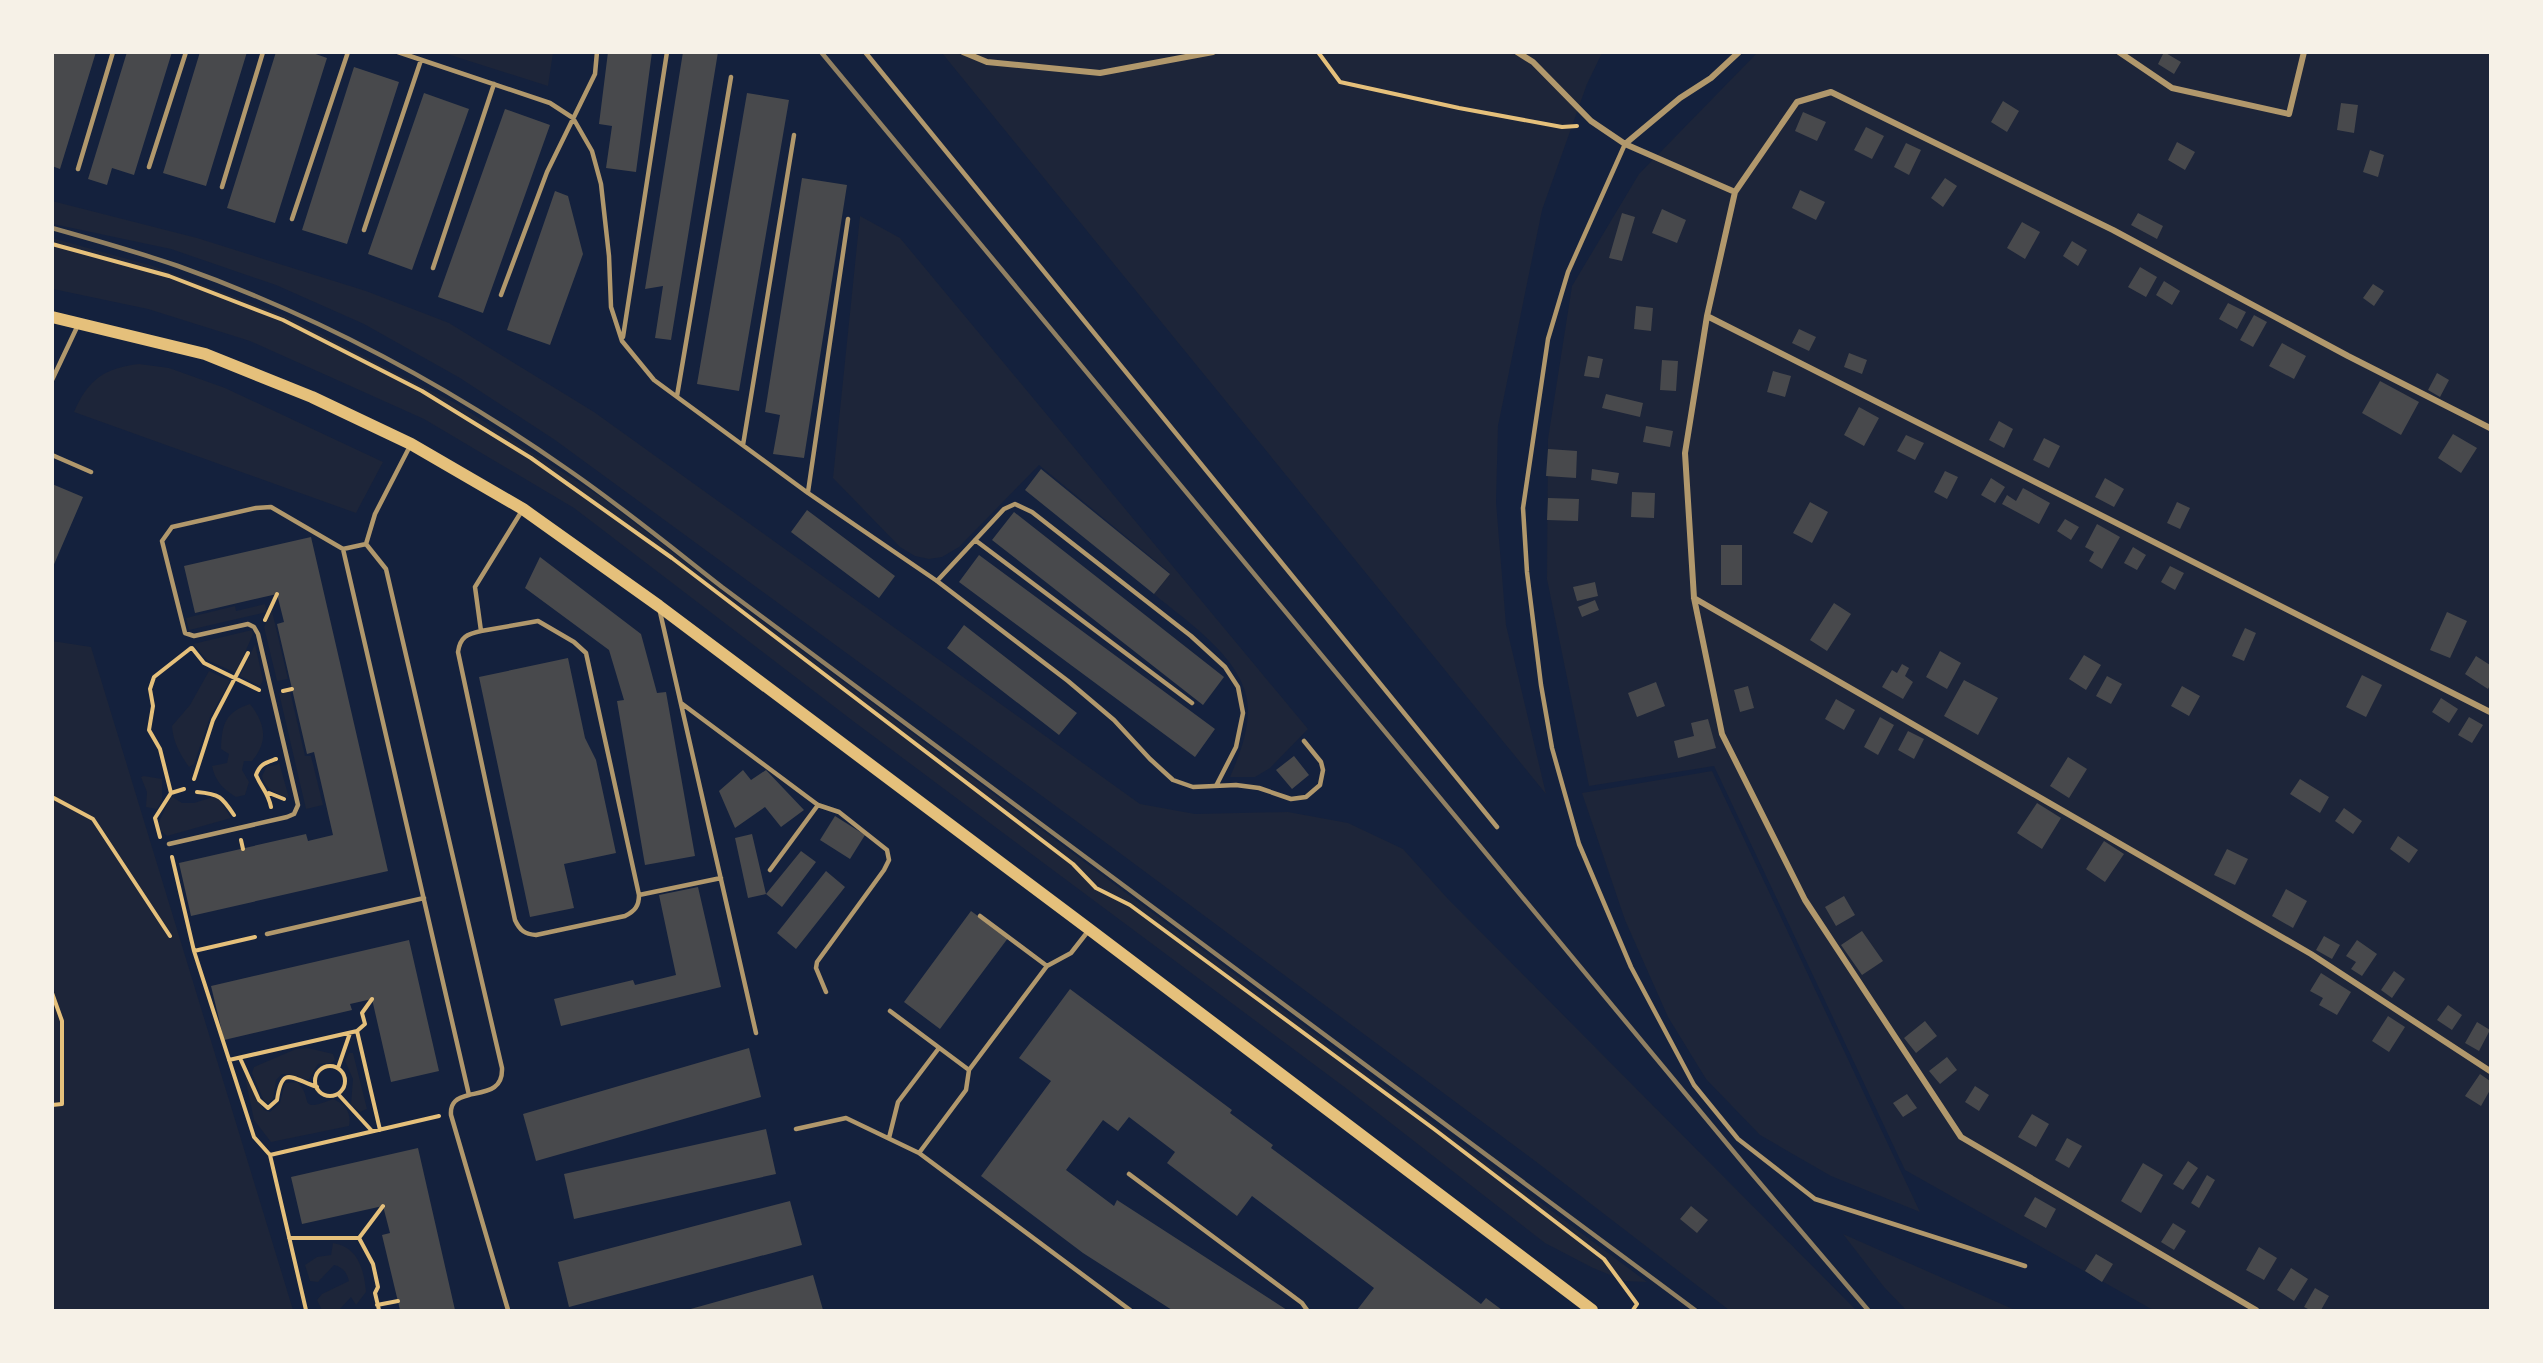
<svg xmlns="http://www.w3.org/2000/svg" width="2543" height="1363" font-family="Merriweather,serif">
<rect width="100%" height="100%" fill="#14213d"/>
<path fill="#1d2539" d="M444 53H553L548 86Z
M942 53H1602L1587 84 1542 210 1498 426 1496 502 1506 625 1546 794Z
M1757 53H2490V1310H2153L1905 1170 1714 766 1589 786 1547 579 1548 439 1572 286 1639 174Z
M52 201 197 238 366 291 449 323 594 412 1140 804 1195 814 1288 812 1348 823 1403 849 1448 899 1856 1310H1729L1539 1164 1113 848 555 440 460 378 364 324 276 285 171 249 53 224Z
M860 216 900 238 1308 729 1270 768 1255 777H1230C1239 756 1248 733 1248 710 1248 661 1187 622 1154 594L1170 573 1039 465 959 547 942 557 929 559 915 556 900 547 833 478Z
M52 238 153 266 286 316 457 404 601 497 758 618 1647 1282 1625 1281 1593 1268 1545 1243 1347 1089 853 721 574 508 424 419 250 341 148 309 53 289Z
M139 364 169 368 225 388 383 462 356 513 74 412C88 380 104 368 139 364Z
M265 604 267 612 189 630 186 618 235 606 236 611Z
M272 611 288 679 277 681 264 627Z
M252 630 253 634 236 673 207 660 193 644Z
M52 641 91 647 293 1310H53Z
M255 644 263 680 260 686 240 676Z
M209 671 230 681 210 717 194 764 189 767C180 754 173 742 172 726L190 705Z
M290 691 305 756H311L323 805 306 809 279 693Z
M250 704C265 723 269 741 252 761H244L242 770 249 782 245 795 236 797C223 789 215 781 212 766L227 763 229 754 221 749C222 724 225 712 250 704Z
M279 762 289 798C276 793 265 790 262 776L267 766 277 765Z
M1712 771 1920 1212 1831 1176 1760 1135 1706 1079 1668 1017 1625 920 1582 793Z
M144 776 162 779V800L157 809 146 807 147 792 141 777Z
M171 796 182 803H194L213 797 220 800 231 818 167 836 161 831 159 822Z
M308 1048 333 1054 335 1060 331 1063 318 1064 309 1079C300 1081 292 1073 282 1074L276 1080 273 1099 268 1103 264 1101 252 1073 254 1067 296 1049Z
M349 1053H353L367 1109 360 1112 351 1104 353 1079 345 1061Z
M245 1077H247L264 1110 270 1112 280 1103 285 1083 297 1082C315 1098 295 1114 333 1099 345 1104 352 1113 349 1126L271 1142 254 1120Z
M1843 1234 2015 1310H1906L1884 1287Z
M333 1243C358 1247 364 1269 366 1292L356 1305 351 1297 339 1310H322L317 1300 322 1294 349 1281C347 1273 343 1267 334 1265L318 1282 310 1281 305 1265 317 1257 331 1255Z"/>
<path fill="#48494c" d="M53 52H96L60 169 52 166Z
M127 52H172L134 175 112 168 107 185 88 179Z
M200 52H247L206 186 163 173Z
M276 52H310L327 58 275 223 227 208Z
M608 52H652L636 172 606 168 612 126 599 124Z
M683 52H718L671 340 655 338 663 286 645 289Z
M2164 52 2181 62 2174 74 2158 64Z
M354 67 399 82 347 244 302 230Z
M424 93 469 109 412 270 368 254Z
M747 93 789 100 739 391 697 384Z
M2003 101 2019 111 2007 132 1991 122Z
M2341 103 2358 105 2354 133 2337 130Z
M505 109 550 125 483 313 438 297Z
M1803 112 1826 122 1817 141 1795 131Z
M1866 127 1884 136 1872 159 1854 150Z
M2177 142 2195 152 2185 170 2168 160Z
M1906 143 1921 150 1909 175 1894 167Z
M2370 150 2384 155 2378 177 2363 172Z
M802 178 847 185 804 458 773 454 780 415 765 412Z
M1945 178 1957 186 1943 207 1931 198Z
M1800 190 1825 202 1816 220 1792 208Z
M555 191 568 196 583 254 550 345 507 330Z
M1662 209 1686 220 1677 243 1652 233Z
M1622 213 1635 217 1622 261 1609 258Z
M2138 213 2163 226 2157 239 2131 225Z
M2022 222 2040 232 2025 259 2007 248Z
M2072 241 2087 250 2078 266 2063 256Z
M2140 267 2157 277 2146 297 2128 287Z
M2164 281 2180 291 2172 305 2156 295Z
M2373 284 2384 291 2374 306 2363 298Z
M2228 303 2246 312 2237 329 2219 319Z
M1636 306 1653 308 1651 331 1634 329Z
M2254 315 2267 322 2253 347 2240 340Z
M1799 329 1816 337 1809 351 1792 343Z
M2282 343 2306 356 2294 379 2269 366Z
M1849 353 1867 360 1862 374 1844 367Z
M1588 356 1603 359 1599 378 1584 376Z
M1662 360 1678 361 1676 391 1660 390Z
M1773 371 1791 376 1785 397 1767 392Z
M2437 373 2449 380 2440 397 2428 390Z
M2380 381 2419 402 2401 435 2362 413Z
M1606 394 1643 403 1640 417 1602 408Z
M1859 407 1879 418 1864 446 1844 435Z
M1999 421 2013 429 2004 448 1989 440Z
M1646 426 1673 431 1670 447 1643 442Z
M2453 434 2477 448 2461 473 2438 458Z
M1906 435 1924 443 1915 460 1897 451Z
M2044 438 2060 446 2049 468 2033 460Z
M1548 449 1577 451 1576 478 1546 476Z
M1041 469 1170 574 1154 594 1025 490Z
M1592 469 1619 473 1617 484 1591 480Z
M1945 471 1958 477 1947 499 1934 492Z
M1991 478 2005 487 1995 503 1981 495Z
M2105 478 2124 489 2114 507 2095 497Z
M52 484 83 497 52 569Z
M2023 488 2050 503 2039 524 2002 504 2007 495 2016 501Z
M1632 492 1655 493 1654 518 1631 517Z
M1548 498 1579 499 1578 521 1547 520Z
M1810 502 1828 512 1812 543 1793 533Z
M2177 502 2190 508 2180 529 2167 523Z
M807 510 895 576 879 598 791 532Z
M1014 512 1224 677 1203 705 992 540Z
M2065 519 2079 527 2071 540 2057 531Z
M2097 524 2120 537 2102 569 2089 561 2094 552 2085 547Z
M311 537 388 871 191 916 179 863 306 834 308 841 333 835 314 752 307 754 277 624 284 622 277 594 195 613 184 566Z
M1721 545H1742V585H1721Z
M2133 547 2146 555 2137 570 2124 563Z
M979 555 1215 729 1195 757 959 582Z
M540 557 641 634 657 693 666 692 695 856 645 865 617 701 624 700 609 650 525 588Z
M2170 566 2184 573 2175 590 2161 582Z
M1595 582 1598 596 1577 601 1573 587Z
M1595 600 1599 610 1582 617 1578 607Z
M1834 603 1851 614 1827 651 1810 640Z
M2447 612 2467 621 2450 658 2430 650Z
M964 625 1077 713 1059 735 947 648Z
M2245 628 2256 633 2244 661 2232 656Z
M1940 651 1961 663 1947 689 1926 677Z
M2084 655 2101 665 2086 690 2069 679Z
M2476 656 2490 665V685L2488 689 2465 674Z
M568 658 585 738 596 760 616 853 564 864 574 908 530 917 479 677Z
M1902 664 1909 668 1905 676 1913 682 1903 699 1882 687 1892 670 1897 673Z
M2362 675 2382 685 2366 717 2346 707Z
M2107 676 2122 684 2111 704 2096 696Z
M1964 680 1998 698 1978 735 1944 716Z
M1656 682 1665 706 1637 717 1628 693Z
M1748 686 1754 708 1740 712 1734 690Z
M2182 686 2200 696 2189 716 2171 706Z
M2441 698 2458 709 2449 723 2432 712Z
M1836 699 1855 710 1844 730 1825 719Z
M1880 717 1894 725 1878 755 1864 747Z
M2469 717 2483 725 2472 743 2458 735Z
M1708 719 1716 748 1678 758 1674 741 1694 736 1691 723Z
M1908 731 1924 739 1914 759 1898 750Z
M1294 756 1309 775 1292 789 1276 770Z
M2068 757 2087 769 2069 798 2050 786Z
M743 770 751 780 766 770 804 810 781 827 765 807 735 828 719 791Z
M2300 779 2329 797 2320 813 2290 794Z
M2037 803 2061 818 2042 849 2017 833Z
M2344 808 2362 821 2353 834 2335 821Z
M835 816 865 835 850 859 820 840Z
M752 834 766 894 748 898 735 838Z
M2398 836 2418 850 2409 863 2390 849Z
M2104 841 2124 854 2105 882 2086 869Z
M2227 849 2248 859 2235 885 2214 875Z
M801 851 816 862 782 907 766 894Z
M826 871 845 887 796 949 777 933Z
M698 887 721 987 561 1026 554 999 633 980 635 985 676 975 659 895Z
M2286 889 2307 901 2293 928 2272 916Z
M1844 896 1855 915 1836 926 1825 907Z
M971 911 1008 938 940 1029 904 1002Z
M1862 931 1883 961 1862 975 1841 945Z
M2324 936 2340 945 2332 959 2316 950Z
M409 940 439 1071 391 1082 372 999 350 1004 352 1010 224 1040 211 986Z
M2357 940 2377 954 2362 976 2351 969 2356 962 2346 956Z
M2394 971 2405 979 2392 998 2381 990Z
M2321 973 2351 992 2337 1015 2319 1005 2323 998 2310 991Z
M1070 989 1232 1110 1230 1113 1273 1145 1271 1148 1481 1304 1486 1298 1502 1310H1357L1374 1288 1252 1196 1237 1216 1167 1163 1175 1152 1129 1117 1118 1131 1103 1120 1066 1170 1114 1206 1117 1200 1287 1310H1172L1083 1253 981 1176 1051 1081 1019 1058Z
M2448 1005 2462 1015 2452 1030 2437 1020Z
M2388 1016 2405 1027 2389 1052 2372 1041Z
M1925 1021 1937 1036 1916 1053 1904 1038Z
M2477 1022 2490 1030 2479 1051 2465 1043Z
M749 1048 761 1097 536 1161 523 1114Z
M1947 1057 1957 1070 1940 1084 1929 1071Z
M2480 1074 2490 1081V1090L2481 1106 2465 1096Z
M1975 1086 1989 1095 1979 1111 1965 1102Z
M1907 1094 1917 1108 1903 1117 1893 1103Z
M2032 1114 2049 1124 2036 1147 2018 1137Z
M766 1129 776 1174 574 1219 564 1174Z
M2067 1138 2082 1146 2069 1168 2055 1160Z
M418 1148 455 1310H400L382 1235 390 1233 383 1206 302 1224 291 1177Z
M2188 1161 2198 1168 2183 1190 2173 1184Z
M2143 1163 2163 1175 2141 1213 2121 1201Z
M2207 1175 2215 1180 2199 1208 2191 1203Z
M2035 1197 2056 1209 2046 1228 2024 1216Z
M790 1201 802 1245 569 1307 558 1262Z
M1691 1206 1708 1220 1697 1233 1680 1219Z
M2173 1223 2186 1231 2174 1250 2161 1242Z
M2259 1247 2277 1258 2264 1280 2246 1270Z
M2096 1254 2113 1264 2102 1282 2085 1271Z
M2291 1268 2308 1279 2294 1301 2277 1290Z
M813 1275 823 1310H687Z
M2315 1288 2329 1296 2321 1310H2310L2304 1307Z"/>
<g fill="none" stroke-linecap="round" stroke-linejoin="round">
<path stroke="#e5c07b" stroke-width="4" d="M1318 52 1340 82 1459 108 1562 127 1577 126
M52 244 169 276 283 320 422 391 531 458 672 558 1073 864 1096 888 1130 905 1434 1129 1604 1259 1637 1304 1633 1310
M265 620 277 594
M192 648 204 663 259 690
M283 691 292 689
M194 779 213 720 248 653
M197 792C220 794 222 797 234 815
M171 793 160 749 149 730 153 706 150 689 154 677 191 648
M269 793 284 799
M52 797 93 819 170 936
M271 807C268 792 262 789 256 775 260 764 265 763 276 759
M160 837 155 818 171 793 184 789
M241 840 243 849
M172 857 194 951 254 1137 270 1155 306 1310
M194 951 255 937
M52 993 62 1021V1104L52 1105
M357 1031 365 1024 362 1013 372 999
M240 1058 259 1100 268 1108 277 1100C282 1065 291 1078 317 1087
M229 1060 357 1031 380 1130
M315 1081a15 15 0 1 1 30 0a15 15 0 1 1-30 0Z
M338 1068 350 1033
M338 1094 372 1131
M270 1155 439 1116
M289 1238H359L373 1264 378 1287 375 1293 379 1310
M359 1238 383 1206
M377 1305 398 1301"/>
<path stroke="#b1986c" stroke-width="4.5" d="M398 52 550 103 573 118 592 151 601 184 609 256 611 307 622 341 654 380 808 493 937 581 1068 681 1114 720 1150 759 1173 780 1193 787 1236 785 1259 788 1291 799 1306 797 1320 785 1323 770 1321 762 1304 741
M865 52 1497 827
M1625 144 1568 272 1548 339 1523 508 1527 572 1541 685 1552 748 1579 844 1631 967 1694 1085 1738 1139 1815 1199 2025 1266
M149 167 186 52
M78 169 113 52
M222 187 263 52
M292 219 348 52
M364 230 421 60
M433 268 494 84
M501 295 547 172 595 74 597 52
M623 337 667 52
M52 380 78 325
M677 396 731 77
M743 445 794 135
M410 446 375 514 366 544 343 549 469 1095C457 1098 450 1102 451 1115L508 1310
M52 455 91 472
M808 492 848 219
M975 540 1192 703
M366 544 386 569 502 1068C503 1090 487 1091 469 1095
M937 581 1004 509 1015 504 1032 512 1191 636 1225 667 1238 687 1243 713 1236 747 1216 786
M660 612 756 1033
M481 631 538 621 574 642 586 653 639 895C639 906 635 911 625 916L536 935C525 934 520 931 515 920L458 652C460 637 467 634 481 631L475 587 523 509
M681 703 818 805 839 812 887 850 889 860 884 870 817 962 816 968 826 992
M169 844 287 817 294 814 298 805 258 634 254 627 248 624 194 636 185 633 162 541 172 527 256 508 271 507 343 549
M770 870 818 805
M639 895 721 878
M980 916 1047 966
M1089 930 1071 953 1047 966 969 1070 966 1090 919 1153 1130 1310
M267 934 424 898
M890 1011 969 1070
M796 1129 846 1118 919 1153
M889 1138 898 1102 939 1048
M1129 1174 1302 1303 1307 1310"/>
<path stroke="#b1986c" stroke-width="6" d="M963 52 987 62 1100 73 1213 52
M1517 52 1533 62 1591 121 1625 144 1680 98 1711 78 1739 52
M2119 52 2172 88 2289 114 2304 52
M1625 144 1735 192
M1707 316 2490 712
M1694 598 2311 954 2490 1071
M2256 1310 1961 1137 1805 900 1722 734 1694 598 1685 453 1707 316 1735 192 1797 102 1831 92 2113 230 2348 356 2490 428"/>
<path stroke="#e5c07b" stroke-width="12" d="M52 317 205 354 312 397 411 444 523 509 659 606 1089 929 1592 1310"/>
<path stroke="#918062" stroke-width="4.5" d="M821 52 1748 1169 1868 1310
M52 228C95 240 137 252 178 266 316 315 448 386 567 469 621 506 671 547 722 587L1695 1310"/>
</g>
<rect width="2543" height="1363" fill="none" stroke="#f6f1e7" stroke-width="108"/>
</svg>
